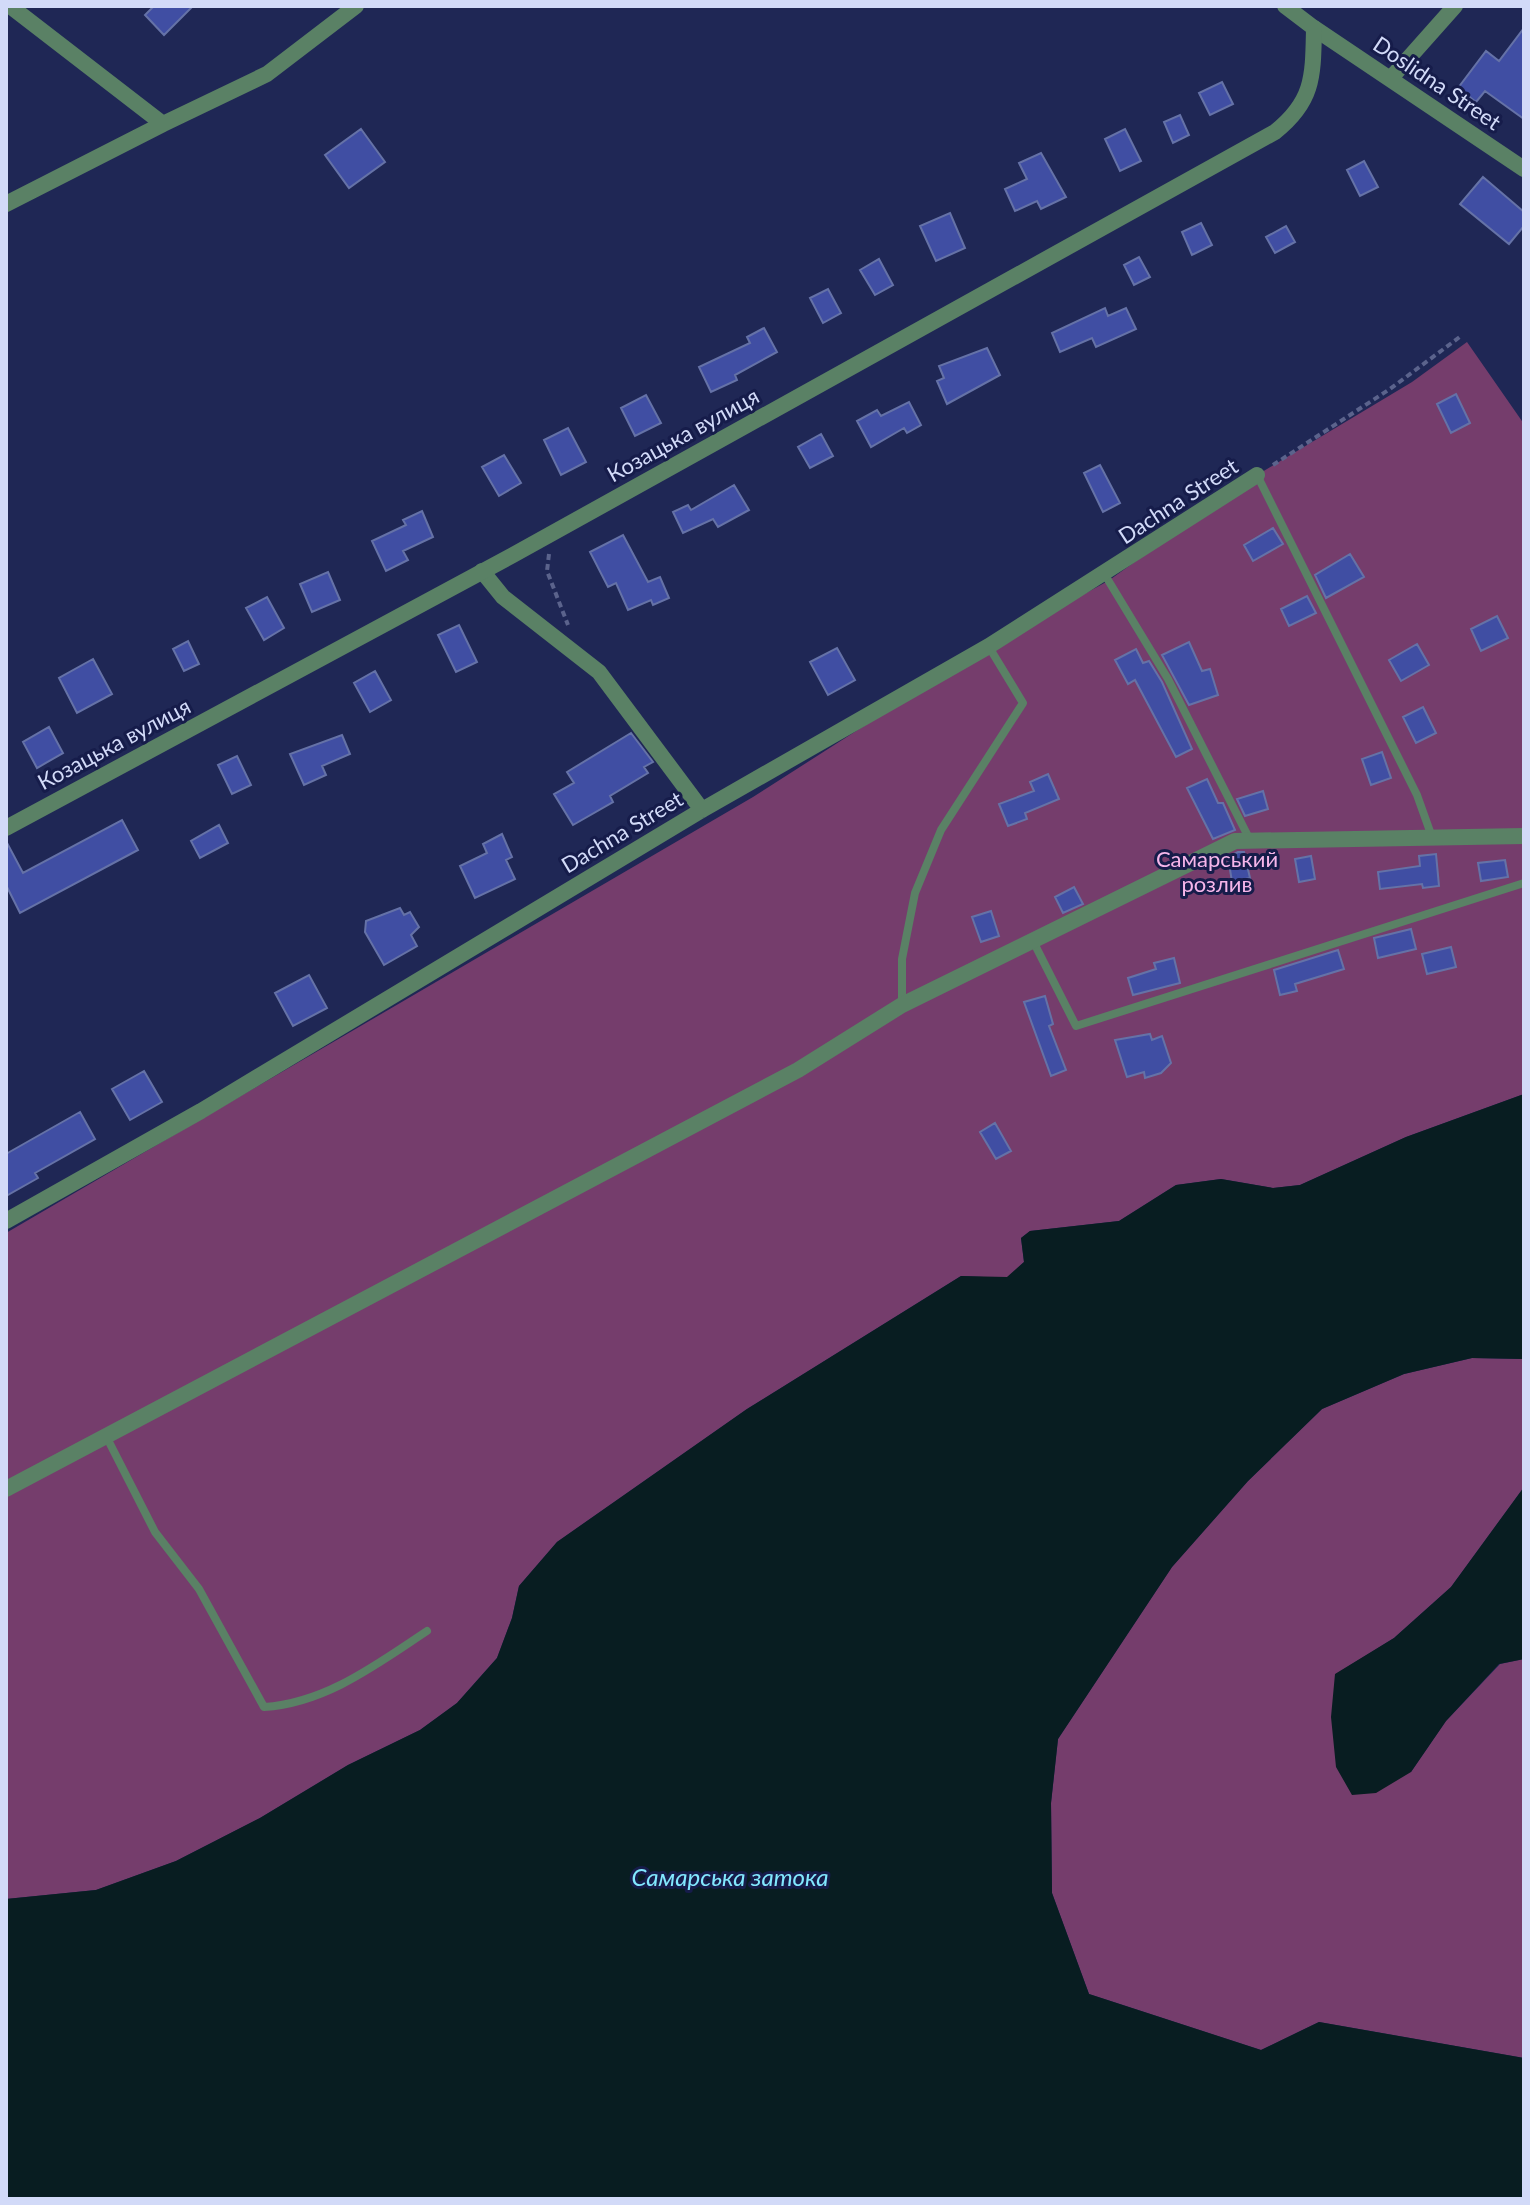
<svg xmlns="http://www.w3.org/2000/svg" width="1530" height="2205" font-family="Lato,sans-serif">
<rect width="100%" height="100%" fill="#1f2755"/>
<path fill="#753d6c" d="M1467 342 1524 424V1094L1406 1137 1300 1185 1273 1188 1221 1179 1176 1185 1119 1221 1030 1231 1021 1238 1024 1262 1007 1278 961 1276 747 1409 557 1542 519 1586 512 1618 497 1658 457 1703 420 1730 348 1765 260 1818 176 1861 96 1890 6 1899V1233L753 797 989 646 1108 581 1257 475 1412 382Z
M1472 1358 1524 1359V1487L1451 1587 1394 1638 1336 1674 1411 1772 1446 1721 1500 1664 1524 1659V2058L1319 2022 1261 2050 1089 1994 1052 1893 1051 1803 1058 1739 1172 1567 1248 1481 1322 1409 1404 1374Z"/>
<path fill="#081d21" d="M1524 1094V1359L1472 1358 1404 1374 1322 1409 1248 1481 1172 1567 1058 1739 1051 1803 1052 1893 1089 1994 1261 2050 1319 2022 1524 2058V2199H6V1899L96 1890 176 1861 260 1818 348 1765 420 1730 457 1703 497 1658 512 1618 519 1586 557 1542 747 1409 961 1276 1007 1277 1024 1262 1021 1238 1030 1231 1119 1221 1176 1185 1221 1179 1273 1188 1300 1185 1406 1137Z
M1524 1487V1659L1499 1664 1446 1721 1411 1772 1376 1793 1352 1795 1336 1767 1331 1717 1335 1674 1394 1638 1451 1587Z"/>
<path fill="#404ea3" stroke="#6572a7" stroke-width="2" d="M154 6H193L164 35 145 15Z
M1524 28V119L1485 91 1476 102 1458 88 1486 51 1499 61Z
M1222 82 1233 104 1210 115 1199 93Z
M1180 115 1189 135 1173 143 1164 122Z
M361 129 385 162 349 188 325 155Z
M1125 129 1141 161 1120 171 1105 139Z
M1041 153 1066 197 1041 209 1037 201 1015 211 1005 189 1027 179 1019 163Z
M1364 161 1378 187 1360 196 1347 170Z
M1483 177 1524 212V226L1509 244 1460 204Z
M950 213 965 248 936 261 920 226Z
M1201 223 1212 245 1192 255 1182 232Z
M1286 226 1295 242 1275 253 1266 237Z
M1139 257 1150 277 1134 285 1124 265Z
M879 259 893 285 875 295 860 270Z
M828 289 841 313 823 323 810 298Z
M1105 308 1108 316 1126 308 1136 329 1096 347 1092 338 1060 352 1052 333Z
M764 328 777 352 735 375 737 380 711 392 699 367 750 343 747 337Z
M987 348 1000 375 947 404 937 381 944 378 939 366Z
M1456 394 1470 423 1451 433 1437 404Z
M646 395 661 423 635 436 621 408Z
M909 402 921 425 907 433 904 428 871 447 857 421 877 410 881 416Z
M568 428 586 462 561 475 544 440Z
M821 434 833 456 810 468 798 447Z
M504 455 521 483 499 496 482 467Z
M1100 465 1120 503 1103 512 1084 473Z
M734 485 749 510 718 527 713 519 683 533 673 512 688 505 691 510Z
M422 511 433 537 403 551 408 560 386 571 372 541 406 525 403 520Z
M1273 528 1283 544 1253 561 1244 545Z
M623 535 648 582 660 577 669 598 653 605 651 600 628 610 616 583 608 587 590 552Z
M1350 554 1364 577 1326 598 1315 575Z
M328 572 340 600 312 612 300 584Z
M1307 596 1316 613 1289 626 1281 609Z
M267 597 284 628 264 640 246 608Z
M1497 616 1508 638 1481 651 1471 629Z
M459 625 477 662 456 672 438 635Z
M188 641 199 664 184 671 173 649Z
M1189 642 1202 671 1210 669 1218 695 1189 705 1162 655Z
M1417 644 1429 665 1401 681 1389 660Z
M837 648 855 680 828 695 810 662Z
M1136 649 1143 663 1149 661 1162 682 1192 749 1176 757 1135 680 1128 684 1115 660Z
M93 659 112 694 77 713 59 678Z
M375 671 391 700 370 712 354 683Z
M1423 707 1436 733 1416 743 1403 717Z
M49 727 63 753 37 768 23 742Z
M631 733 653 762 644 767 648 773 610 796 613 802 573 825 554 794 574 783 567 772Z
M342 735 350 754 322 766 326 775 304 785 290 754Z
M1382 752 1391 778 1371 785 1362 759Z
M237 756 251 785 232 794 218 765Z
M1048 774 1059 799 1025 813 1027 819 1008 826 999 804 1034 791 1030 782Z
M1207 779 1218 803H1223L1235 830 1213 839 1187 788Z
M1263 791 1268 809 1245 816 1237 799Z
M122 820 138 850 20 913 6 885V841L23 873Z
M219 825 228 843 200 858 191 841Z
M502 834 512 857 506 860 515 879 475 898 460 866 487 853 483 844Z
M1238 852H1244L1250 878 1232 882 1228 857Z
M1436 854 1439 886 1423 888 1422 884 1380 889 1378 872 1420 866 1419 856Z
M1311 856 1315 879 1299 882 1295 859Z
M1505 860 1508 877 1481 881 1478 863Z
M1074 887 1083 904 1063 913 1055 897Z
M400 908 404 915 410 912 419 927 411 935 417 946 384 965 365 932 366 921Z
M991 911 999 936 981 942 972 917Z
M1411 929 1416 949 1378 958 1374 938Z
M1451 947 1456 967 1427 974 1422 954Z
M1338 950 1344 969 1295 984 1297 991 1280 995 1274 970Z
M1174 958 1180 983 1133 995 1128 978 1156 969 1154 963Z
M309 975 327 1008 293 1026 275 993Z
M1045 996 1053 1024 1049 1026 1066 1070 1051 1076 1024 1002Z
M1150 1034 1152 1040 1162 1036 1171 1063 1161 1073 1145 1078 1144 1072 1127 1077 1115 1040Z
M144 1071 162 1102 130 1120 112 1089Z
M80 1112 95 1139 35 1173 38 1178 6 1196V1154Z
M995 1123 1011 1151 996 1159 980 1132Z"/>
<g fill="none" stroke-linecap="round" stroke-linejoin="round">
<path stroke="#5b638c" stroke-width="4" stroke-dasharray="6 4" stroke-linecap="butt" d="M1273 465 1390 389 1461 336
M549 554 547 571 568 625"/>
<path stroke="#5a8165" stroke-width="8" d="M1257 475 1417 795 1432 837
M1105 575 1168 679 1250 840
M1034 943 1076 1026 1524 883
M902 1005V959L915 893 941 830 1023 703 989 647
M106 1436 155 1532 199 1589 264 1707C326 1703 377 1664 427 1631"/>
<path stroke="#5a8165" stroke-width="16" d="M10 6 163 124 267 74 356 6
M1314 28 1524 169
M1391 78 1455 6
M6 204 163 124
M482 571 503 597 599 672 702 810
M6 1221 201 1111 702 810 989 646 1257 475
M6 1489 798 1070 902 1005 1235 841 1524 836"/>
<path stroke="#5a8165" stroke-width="16" d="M6 828 513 555 1275 132C1314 101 1313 76 1314 28L1285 6"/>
</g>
<g text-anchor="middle" stroke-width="6" stroke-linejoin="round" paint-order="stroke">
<g font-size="22" fill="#d2daf8" stroke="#161c4a">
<text transform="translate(1437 83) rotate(34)" y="8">Doslidna Street</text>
<text transform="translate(683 435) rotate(-29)" y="8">Козацька вулиця</text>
<text transform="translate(1178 501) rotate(-33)" y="8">Dachna Street</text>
<text transform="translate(114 744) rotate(-28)" y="8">Козацька вулиця</text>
<text transform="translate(622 832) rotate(-31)" y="8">Dachna Street</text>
</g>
<g font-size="22" fill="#f6b6ea" stroke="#161c4a">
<text x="1217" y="867">Самарський<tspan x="1217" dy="25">розлив</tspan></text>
</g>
<g font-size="24" font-style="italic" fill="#82e8fe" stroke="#161c4a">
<text x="730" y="1886">Самарська затока</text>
</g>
</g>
<rect width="1530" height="2205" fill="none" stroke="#d2daf8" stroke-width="16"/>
</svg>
